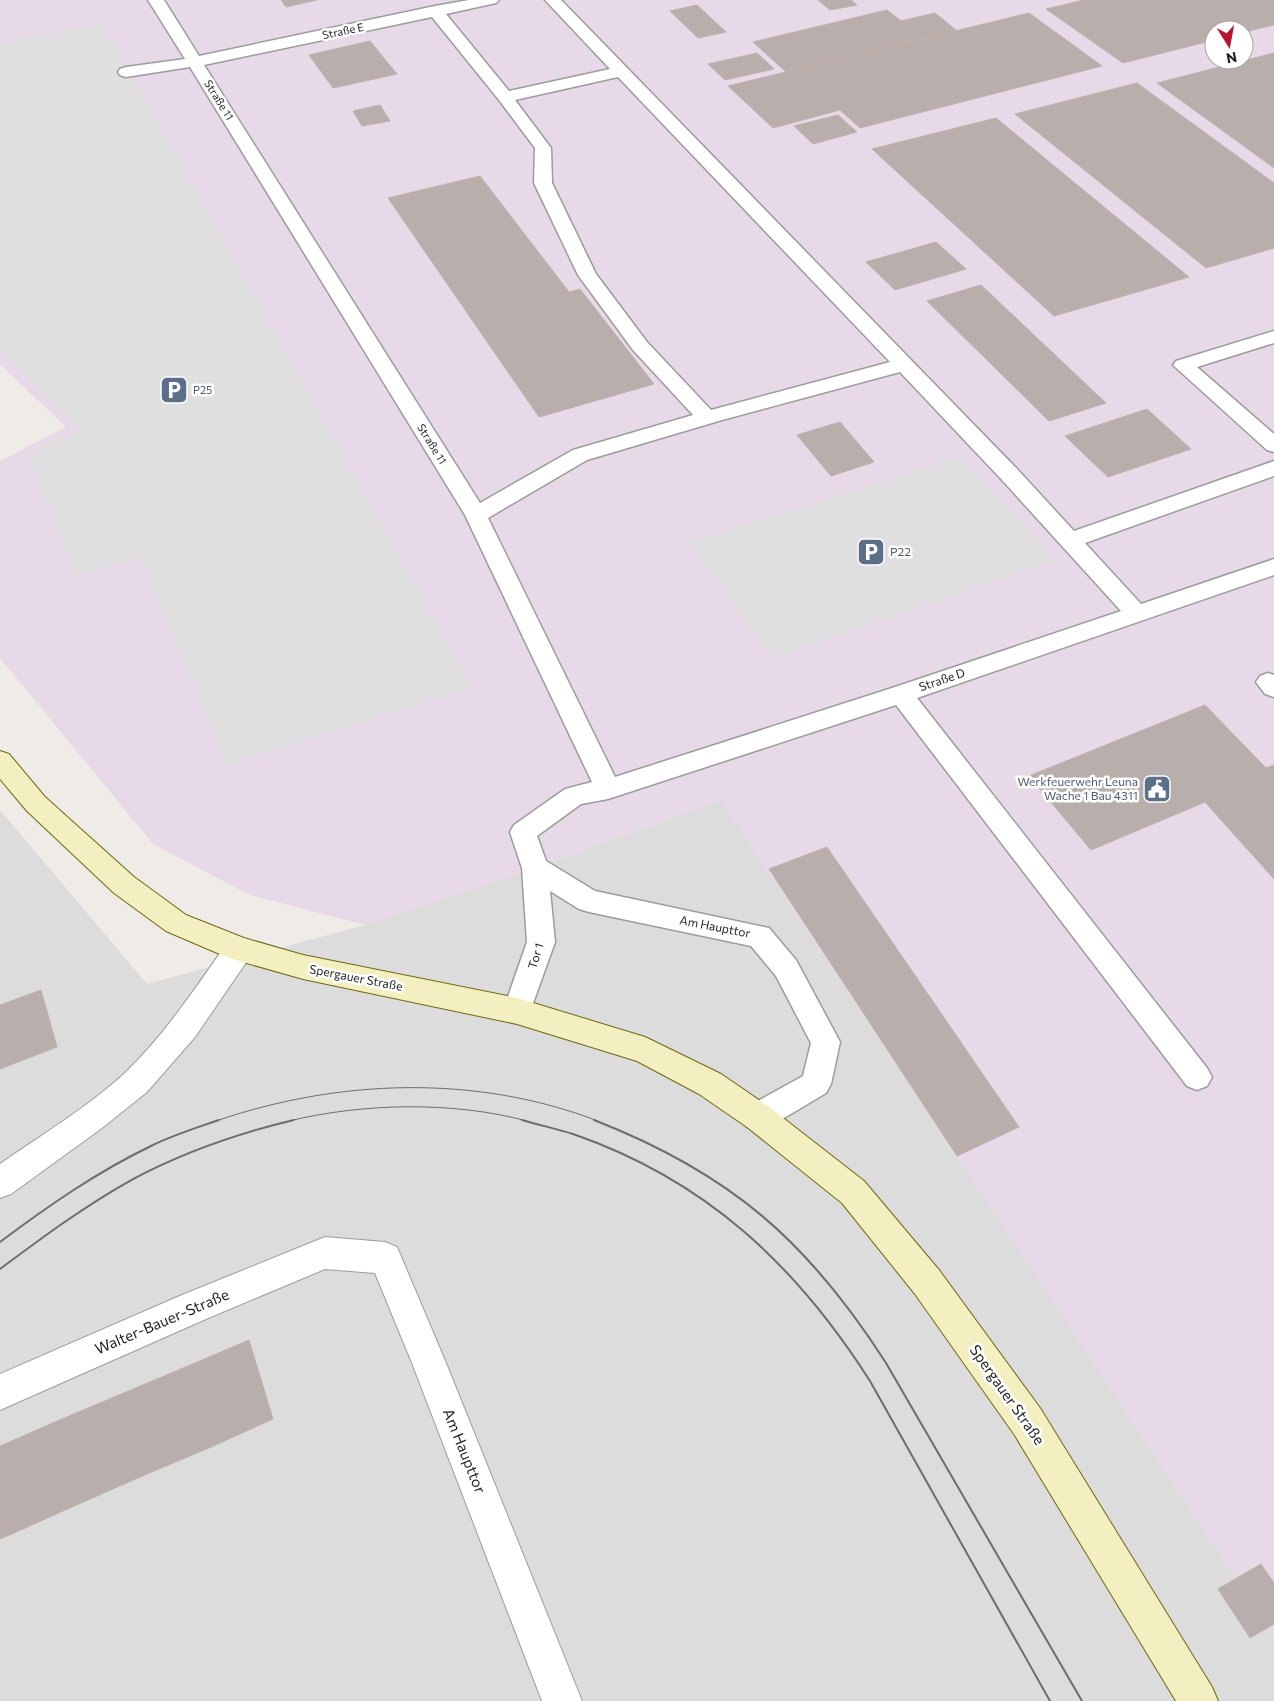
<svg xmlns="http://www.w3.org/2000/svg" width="1274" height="1701" font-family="Commissioner,sans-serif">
<rect width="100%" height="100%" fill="#efebe6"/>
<path fill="#dddcdc" d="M721 800 1236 1578 1219 1589 1249 1638 1268 1627 1274 1636V1701H0V810L147 984 365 925 535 868Z"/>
<path fill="#e7d9e7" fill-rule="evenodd" d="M0 0H1274V1636L1268 1627 1250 1638 1218 1589 1236 1578 721 800 535 868 365 925 250 895 153 844 0 658V461L66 427 0 364ZM1214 30H1244V60H1214Z"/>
<path fill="#dfdfdf" d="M103 23 472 687 228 765 140 558 75 575 28 453 81 429 0 351V44Z
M960 457 1056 560 772 658 688 543Z"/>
<path fill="#b8afac" stroke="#bfb0aa" d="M281 0H317L286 7Z
M818 0H851L857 5 830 10Z
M1084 0H1274V25L1244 32V30H1214V40L1123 63 1046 9Z
M697 5 726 32 698 38 670 11Z
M887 10 923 38 786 72 753 42Z
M935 13 957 31 923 38 901 21Z
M1029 13 1102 66 860 128 840 110 773 128 728 86Z
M370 41 397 74 333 88 309 55Z
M757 53 774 69 725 80 708 64Z
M1274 53V168L1157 83Z
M1137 83 1274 183V248L1206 268 1015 114Z
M380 105 390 121 362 126 353 111Z
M838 115 857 132 813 144 794 126Z
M996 118 1189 277 1054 316 872 149Z
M480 176 569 292 580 289 654 384 539 417 388 198Z
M936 242 966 269 895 290 866 262Z
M981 285 1106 403 1049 421 927 301Z
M1147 409 1191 449 1108 477 1065 436Z
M840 422 874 462 831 476 797 435Z
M1205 705 1266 768 1274 765V879L1205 802 1091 850 1029 776Z
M827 847 1019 1127 957 1156 769 869Z
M41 990 57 1047 0 1069V1005Z
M249 1340 273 1419 211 1447 188 1366Z
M188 1366 211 1447 147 1474 126 1392Z
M126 1392 147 1474 81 1503 62 1419Z
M62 1419 81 1503 14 1533 0 1457V1446Z
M0 1457 14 1533 0 1539Z
M1261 1564 1274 1583V1624L1250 1638 1218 1589Z"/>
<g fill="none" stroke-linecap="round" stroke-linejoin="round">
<g stroke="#9c9c9c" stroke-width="3">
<path id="service" d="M148 0H164L199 56 435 6 469 0H499L496 3 446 14 509 91 610 69 545 0H561L1018 470 1074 531 1274 461V476L1085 543 1141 604 1274 559V575L917 698 1207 1068 1212 1077 1207 1086 1197 1090 1187 1086 896 705 608 799 581 804 537 836 546 861 595 891 769 928 796 960 840 1042 831 1084 826 1093 769 1127 758 1130 747 1127 743 1117 747 1107 803 1076 811 1043 776 976 751 946 589 912 579 909 550 891 555 942 527 1020 517 1023 507 1020 503 1011 527 942 522 868 510 832 514 825 565 789 592 782 465 515 190 67 126 77 120 75 118 72 120 69 126 67 185 59ZM432 17 499 100 535 148 534 183 578 275 633 350 693 415 573 450 480 503 204 65ZM618 77 890 362 711 410 647 342 596 274 552 183 551 148 515 100ZM900 372 1002 480 1121 611 892 688 615 777 488 518 587 460 722 420Z
M1274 331V343L1197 367 1274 434V452L1267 450 1173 365 1176 361Z
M1268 673 1274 675V697L1265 694 1256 682 1260 676Z"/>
</g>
<g stroke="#9c9c9c" stroke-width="2">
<path id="minor" d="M325 1237 385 1242 397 1247 446 1363 582 1701H542L412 1363 375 1273 325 1269 206 1319 0 1410V1374L182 1295Z"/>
</g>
<g stroke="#9c9c9c" stroke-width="2">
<path id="tertiary" d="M239 937 249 940 253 949 249 958 195 1037 147 1092 102 1128 11 1194 0 1198V1164C40 1136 91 1105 126 1072 166 1033 197 986 229 940Z"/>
</g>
<g stroke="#6c6910" stroke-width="2">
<path id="secondary" d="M0 751 9 754 45 797 134 877 186 915 244 938 303 955 517 998 645 1037 721 1074 769 1107 864 1181 939 1270 1040 1408 1212 1687 1218 1701H1176L1014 1434 915 1294 842 1203 747 1127 699 1094 637 1061 517 1024 303 979 229 958 166 931 114 893 27 811 0 779Z"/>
</g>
<use href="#service" fill="#fff" fill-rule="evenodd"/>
<use href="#minor" fill="#fff" fill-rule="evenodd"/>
<use href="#tertiary" fill="#fff" fill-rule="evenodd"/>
<use href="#secondary" fill="#f3efc0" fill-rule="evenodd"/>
<path stroke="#6d6d6d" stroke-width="1" d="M216 1121C338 1079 476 1074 598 1121
M289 1121C363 1103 453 1101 527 1121"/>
<path stroke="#6d6d6d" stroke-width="2" d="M522 1120C539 1125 557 1129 573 1134 706 1180 796 1265 870 1381L1050 1701
M594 1120C730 1173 808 1241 886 1363L1082 1701
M0 1242C48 1206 97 1172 151 1146 173 1135 196 1128 219 1120
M0 1269C43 1237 86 1205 133 1179 184 1152 239 1133 294 1120"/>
</g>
<defs>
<g id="parking-square" transform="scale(1.4375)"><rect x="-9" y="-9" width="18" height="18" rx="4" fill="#5c6f8a" stroke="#fff"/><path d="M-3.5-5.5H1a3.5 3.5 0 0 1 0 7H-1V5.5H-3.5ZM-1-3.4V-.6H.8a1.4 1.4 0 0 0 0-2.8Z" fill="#fff"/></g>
<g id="civic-square" transform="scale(1.4375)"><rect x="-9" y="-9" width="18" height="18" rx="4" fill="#5c6f8a" stroke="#fff"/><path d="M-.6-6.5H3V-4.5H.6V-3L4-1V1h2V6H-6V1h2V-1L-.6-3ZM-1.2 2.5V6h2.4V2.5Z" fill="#fff"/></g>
</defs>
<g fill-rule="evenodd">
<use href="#parking-square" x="174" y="390"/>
<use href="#parking-square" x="871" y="552"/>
<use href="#civic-square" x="1157" y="789"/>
</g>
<g text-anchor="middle" stroke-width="5" stroke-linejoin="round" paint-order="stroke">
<g font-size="11" fill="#1f1f1f" stroke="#fff">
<text transform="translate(343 31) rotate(-12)" y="4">Straße E</text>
<text transform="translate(219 100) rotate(58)" y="4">Straße 11</text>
<text transform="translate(432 444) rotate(58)" y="4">Straße 11</text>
</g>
<g font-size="11" fill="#4e5e75" stroke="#fff" text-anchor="start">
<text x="193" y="394">P25</text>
</g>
<g font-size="12" fill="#4e5e75" stroke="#fff" text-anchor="start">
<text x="890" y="556">P22</text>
<text x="1138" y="786" text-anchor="end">Werkfeuerwehr Leuna<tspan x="1138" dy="14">Wache 1 Bau 4311</tspan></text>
</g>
<g font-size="12" fill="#1f1f1f" stroke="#fff">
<text transform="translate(942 680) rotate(-19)" y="4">Straße D</text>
<text transform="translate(715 927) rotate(11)" y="4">Am Haupttor</text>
<text transform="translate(536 956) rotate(-73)" y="4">Tor 1</text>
<text transform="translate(356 978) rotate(11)" y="4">Spergauer Straße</text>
</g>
<g font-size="15" fill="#1f1f1f" stroke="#fff">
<text transform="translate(162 1322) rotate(-23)" y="5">Walter-Bauer-Straße</text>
<text transform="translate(1007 1395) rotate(55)" y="5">Spergauer Straße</text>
<text transform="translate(464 1451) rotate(68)" y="5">Am Haupttor</text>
</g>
</g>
<g transform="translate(1229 45) rotate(169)"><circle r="24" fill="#ffffff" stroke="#a5a5a5"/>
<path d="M0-4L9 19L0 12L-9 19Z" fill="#ba142c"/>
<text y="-8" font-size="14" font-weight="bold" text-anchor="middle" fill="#1f1f1f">N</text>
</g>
</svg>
